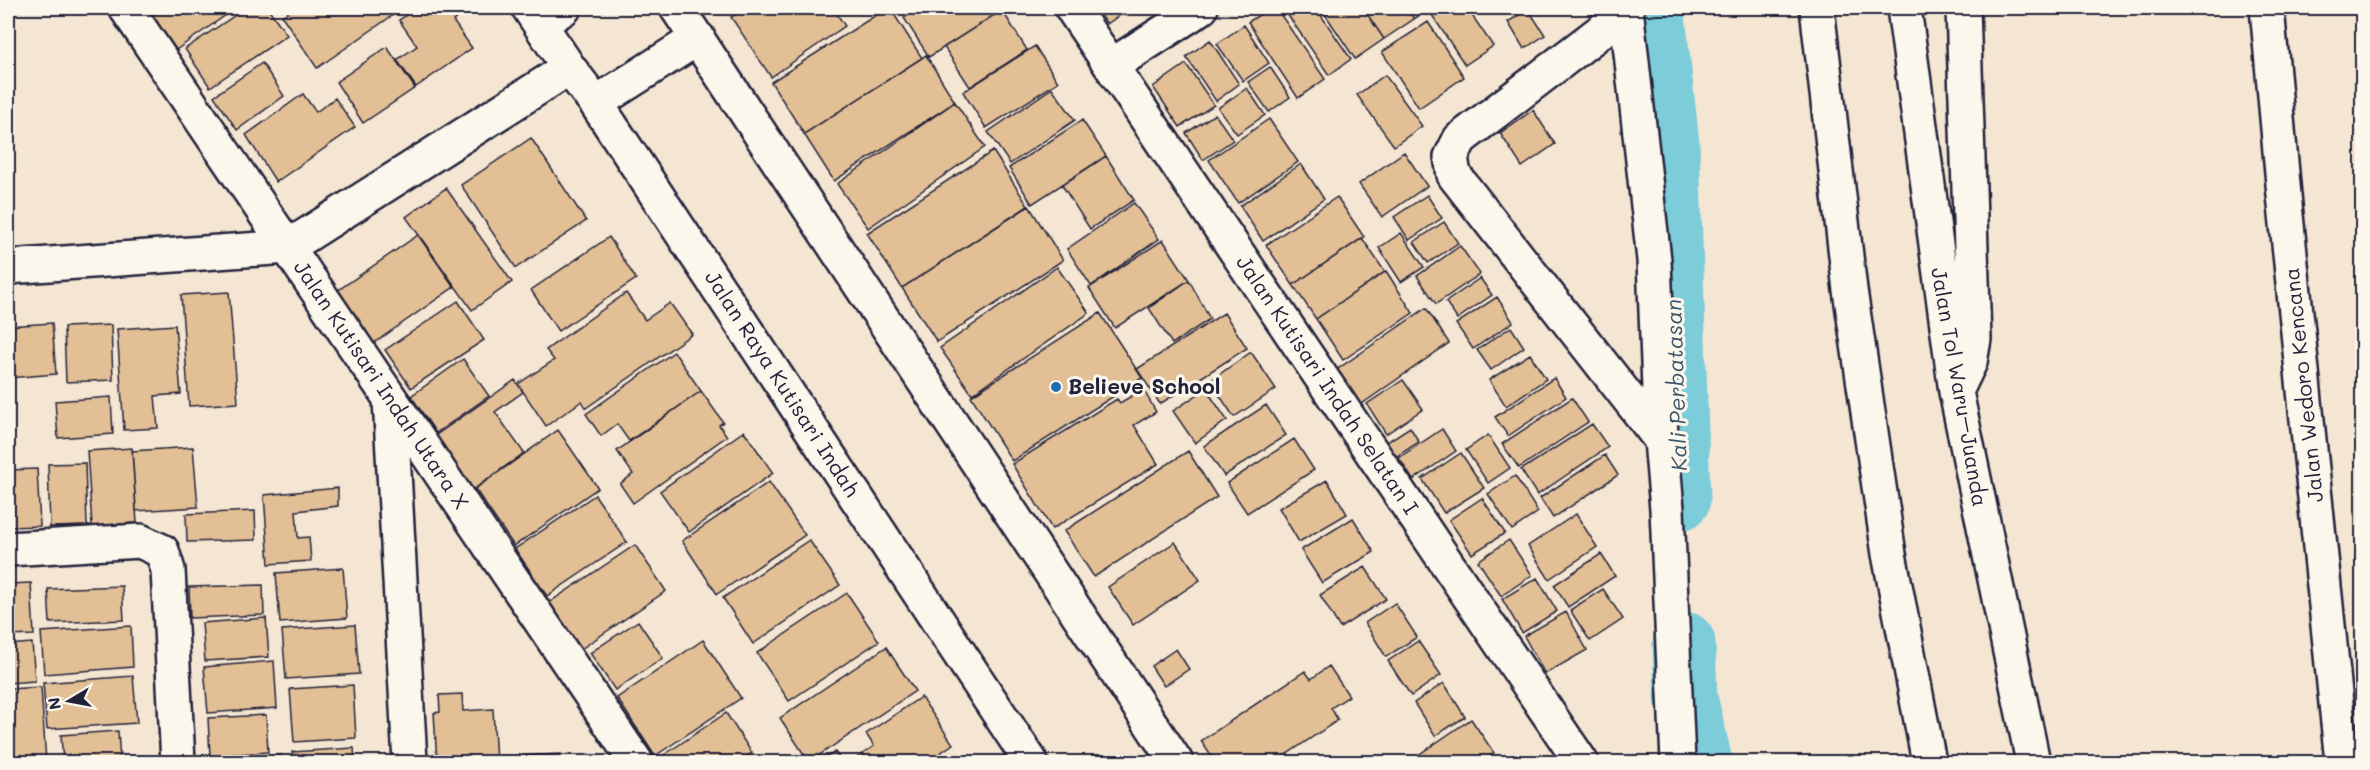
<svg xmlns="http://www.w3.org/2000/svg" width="2370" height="770" font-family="Mali,sans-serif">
<rect width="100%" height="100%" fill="#f4e6d2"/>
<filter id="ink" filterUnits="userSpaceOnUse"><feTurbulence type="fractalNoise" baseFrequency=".0167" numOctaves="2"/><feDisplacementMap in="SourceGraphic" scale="12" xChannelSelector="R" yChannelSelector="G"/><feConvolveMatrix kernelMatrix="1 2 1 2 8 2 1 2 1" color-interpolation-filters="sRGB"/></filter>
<g filter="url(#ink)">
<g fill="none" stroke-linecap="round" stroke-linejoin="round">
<path stroke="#7dccd9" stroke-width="63" d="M1653 8 1668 144 1679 499
M1684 643 1686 698 1701 762"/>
</g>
<path fill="#e3bf95" stroke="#22223b" stroke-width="1.5" d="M142 8H236L173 52Z
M246 8H268L287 35 210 87 185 49Z
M294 8H403L317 68 282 16Z
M417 8H472L453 21 472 48 416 87 397 60 417 46 399 20Z
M745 8H833L845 26 771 77 731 17Z
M887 8H890L922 58 804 134 771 82Z
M920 8H1000L1002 10 929 57 904 18Z
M1096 8H1130L1107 24Z
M1270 8H1276L1325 79 1298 98 1248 22Z
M1283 8H1316L1351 59 1329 75Z
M1321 8H1363L1384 39 1355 59Z
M1363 8H1407L1414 19 1384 39Z
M1407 8H1431L1414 19Z
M1437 8H1467L1493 46 1465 65 1430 12Z
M1528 9 1545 35 1524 49 1508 22Z
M1002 10 1027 50 970 87 944 47Z
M1428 22 1464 77 1419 108 1382 52Z
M1244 25 1269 63 1243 81 1217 44Z
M1210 40 1239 84 1216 101 1186 57Z
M1035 46 1058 82 986 128 963 92Z
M387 47 415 88 363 123 336 82Z
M926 55 955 102 834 181 804 134Z
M262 63 284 96 237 130 214 96Z
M1186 64 1214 105 1180 127 1153 87Z
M1270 67 1290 97 1269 112 1248 82Z
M1385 75 1422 126 1394 146 1357 95Z
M1052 88 1075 120 1010 164 988 132Z
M1247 88 1265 115 1237 134 1218 108Z
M303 94 316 112 335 98 355 127 276 182 246 135Z
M955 102 985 147 868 228 837 184Z
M1533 110 1555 144 1522 167 1500 133Z
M1215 114 1233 140 1203 160 1186 133Z
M1269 119 1298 162 1238 203 1209 160Z
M1082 120 1106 156 1032 204 1009 168Z
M531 138 586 221 516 268 461 185Z
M993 151 1028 206 902 288 867 233Z
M1404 152 1427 186 1382 217 1359 184Z
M1106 156 1134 200 1090 229 1062 185Z
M1301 164 1324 199 1263 241 1240 206Z
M446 188 512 282 472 310 406 217Z
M1427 195 1442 218 1409 240 1394 217Z
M1337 197 1364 237 1293 285 1266 245Z
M1134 203 1159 239 1091 286 1067 249Z
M1029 206 1063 260 937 342 902 288Z
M1444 222 1458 243 1428 263 1414 242Z
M1401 233 1424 267 1401 282 1379 248Z
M418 235 454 287 374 343 337 291Z
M609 237 636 279 558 331 531 290Z
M1362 238 1385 272 1316 319 1293 285Z
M1163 240 1189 280 1115 328 1089 288Z
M1460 246 1480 274 1436 304 1417 276Z
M1057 267 1089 313 972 394 940 348Z
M1386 271 1413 313 1343 360 1316 319Z
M1480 278 1492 295 1457 319 1446 302Z
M1189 280 1210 319 1172 344 1149 308Z
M229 292 238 403 189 406 181 295Z
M626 293 645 320 670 303 692 334 586 408 582 401 546 426 518 384 554 360 546 350Z
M1497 297 1513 322 1473 349 1456 324Z
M458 301 484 340 411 388 385 350Z
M1426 308 1449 343 1356 408 1332 373Z
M1100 313 1142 378 1012 461 971 396Z
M1224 313 1247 348 1160 404 1137 369Z
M52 323 56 374 8 378V326Z
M111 325 113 380 66 382 64 327Z
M175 325 181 394 155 396 158 428 124 430 117 329Z
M1511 327 1524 347 1491 370 1477 350Z
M674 352 701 391 629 441 617 424 601 436 586 414Z
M1251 352 1276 389 1234 417 1210 381Z
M1530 354 1546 379 1506 406 1489 380Z
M463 359 489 396 436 433 411 396Z
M1554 378 1566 397 1508 436 1495 417Z
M515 380 523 392 495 412 524 453 463 497 426 442Z
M1403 380 1423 409 1386 434 1367 404Z
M1143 389 1156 412 1134 425 1158 464 1052 529 1012 464 1117 399 1120 403Z
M1206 389 1227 420 1195 443 1173 411Z
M701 391 723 422 719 425 727 436 633 503 620 484 633 474 617 451Z
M111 397 113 434 58 438 55 401Z
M1572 398 1588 422 1519 468 1502 444Z
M1266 405 1286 435 1224 476 1204 446Z
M1592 424 1608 447 1537 495 1521 470Z
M1410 427 1419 442 1385 464 1376 449Z
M1442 429 1456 451 1413 480 1399 458Z
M558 430 598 488 514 546 475 489Z
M744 431 773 473 689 532 660 491Z
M1488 435 1510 468 1488 483 1466 450Z
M1294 439 1314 470 1247 513 1227 483Z
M193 447 198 507 136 511 132 451Z
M132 448 137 523 92 526 87 451Z
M1188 451 1217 497 1094 577 1064 531Z
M1461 453 1484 488 1444 513 1422 479Z
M1605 455 1618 475 1553 518 1540 498Z
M85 463 87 526 50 527 48 464Z
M37 469 40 526 9 527 8 470Z
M1515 476 1538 512 1512 530 1488 494Z
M1327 480 1347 514 1299 542 1279 508Z
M769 482 805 535 717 594 682 541Z
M338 488V506L296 511 298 538 309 537 311 561 269 564 264 495Z
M595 495 627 542 547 596 515 549Z
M1482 498 1505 533 1472 554 1449 520Z
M255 511 256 540 187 542 186 514Z
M1576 514 1597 547 1549 579 1528 546Z
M1353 518 1374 552 1322 583 1301 550Z
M809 540 840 585 753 644 723 598Z
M1509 540 1532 575 1501 596 1478 561Z
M1175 542 1200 580 1133 625 1108 587Z
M635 545 666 591 572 655 541 608Z
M1601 554 1615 576 1568 607 1554 585Z
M1365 567 1386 599 1340 628 1320 595Z
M343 568 347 618 280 623 276 573Z
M1537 578 1557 611 1522 633 1502 599Z
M31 583 34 635 8 636V584Z
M263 585 264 615 190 618 189 587Z
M122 586 124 620 50 623 48 589Z
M1603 589 1623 619 1590 641 1570 610Z
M847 593 879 641 789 701 757 653Z
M1395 603 1417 637 1386 657 1365 623Z
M1566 612 1587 650 1545 674 1524 636Z
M266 618 269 657 205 661 202 623Z
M638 621 663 658 615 690 590 653Z
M355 625 359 674 286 679 282 630Z
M131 626 133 667 44 674 41 632Z
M703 640 741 698 655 756 617 698Z
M1418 641 1441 675 1411 696 1388 661Z
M32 643 35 681 8 683V645Z
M886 647 915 691 809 762 780 718Z
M1176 649 1189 669 1164 686 1151 666Z
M274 661 277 708 208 713 204 667Z
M1329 666 1349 696 1331 708 1338 720 1275 762H1215L1201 741 1305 671 1311 679Z
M133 676 137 723 47 729 43 683Z
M1444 683 1465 717 1435 736 1414 703Z
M353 685 356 738 294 742 290 689Z
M41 687 46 762H8V689Z
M462 694 463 711 493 709 496 762H437L434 713 440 712 439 695Z
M921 697 953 744 927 762H858L855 759 874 746 866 734Z
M726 713 752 753 739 762H656L655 761Z
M266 715 268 752 210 756 208 718Z
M1471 719 1494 753 1481 762H1408Z
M118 731 120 762H63L61 735Z
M354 748 355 762H293L292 752Z
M835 752 842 762H819Z
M561 754V762H521L520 756Z
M281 755V762H208L207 760Z"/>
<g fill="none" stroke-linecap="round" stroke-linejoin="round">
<g stroke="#22223b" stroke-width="38">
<path id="street" d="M126 8 636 762
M529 8 569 68 596 103C742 322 885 543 1031 762
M677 8 1176 762
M1072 8 1581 762
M1626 8 1654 260 1661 440 1667 509 1678 762
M2267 8 2284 195 2342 762
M1626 12 1460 139 1451 157 1454 175 1661 440
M540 24 564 8
M1111 66 1201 8
M596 103 698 38
M8 267 288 247 569 68
M390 399 410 762
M8 549 140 541 162 551 168 570 178 762"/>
</g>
<g stroke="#22223b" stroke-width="38">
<path id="highway" d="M1817 8 1850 290 1889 554 1929 762
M1904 8 1956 392 2033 762
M1957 389 1970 362 1974 339 1963 8"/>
</g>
<use href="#street" stroke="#fbf7ec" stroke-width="33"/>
<use href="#highway" stroke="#fbf7ec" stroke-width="33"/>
</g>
</g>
<circle fill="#1f6fb2" stroke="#fbf7ec" stroke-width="2" cx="1056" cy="387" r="6"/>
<g text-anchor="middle" stroke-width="6" stroke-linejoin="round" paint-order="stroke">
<g font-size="21" fill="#22223b" stroke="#fbf7ec">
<text transform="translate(782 384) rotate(57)" y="7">Jalan Raya Kutisari Indah</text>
<text transform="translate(381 385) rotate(56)" y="7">Jalan Kutisari Indah Utara X</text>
<text transform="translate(1327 385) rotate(56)" y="7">Jalan Kutisari Indah Selatan I</text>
<text transform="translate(2304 385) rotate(-96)" y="7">Jalan Wedoro Kencana</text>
<text transform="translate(1959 387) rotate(80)" y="7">Jalan Tol Waru–Juanda</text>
</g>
<g font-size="21" font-weight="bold" fill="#22223b" stroke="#fbf7ec" text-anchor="start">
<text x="1068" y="394">Believe School</text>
</g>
<g font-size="22" font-style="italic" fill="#3d556a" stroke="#fbf7ec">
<text transform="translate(1676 385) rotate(-92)" y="8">Kali Perbatasan</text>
</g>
</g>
<rect width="2370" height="770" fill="none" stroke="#fbf7ec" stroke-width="30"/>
<rect x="15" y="15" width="2340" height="740" fill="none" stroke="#22223b" stroke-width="2" filter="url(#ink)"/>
<g transform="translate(69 701) rotate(260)" stroke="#fbf7ec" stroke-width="4.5" paint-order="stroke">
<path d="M0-4.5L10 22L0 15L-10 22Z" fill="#22223b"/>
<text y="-9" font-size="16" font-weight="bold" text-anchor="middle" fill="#22223b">N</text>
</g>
</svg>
